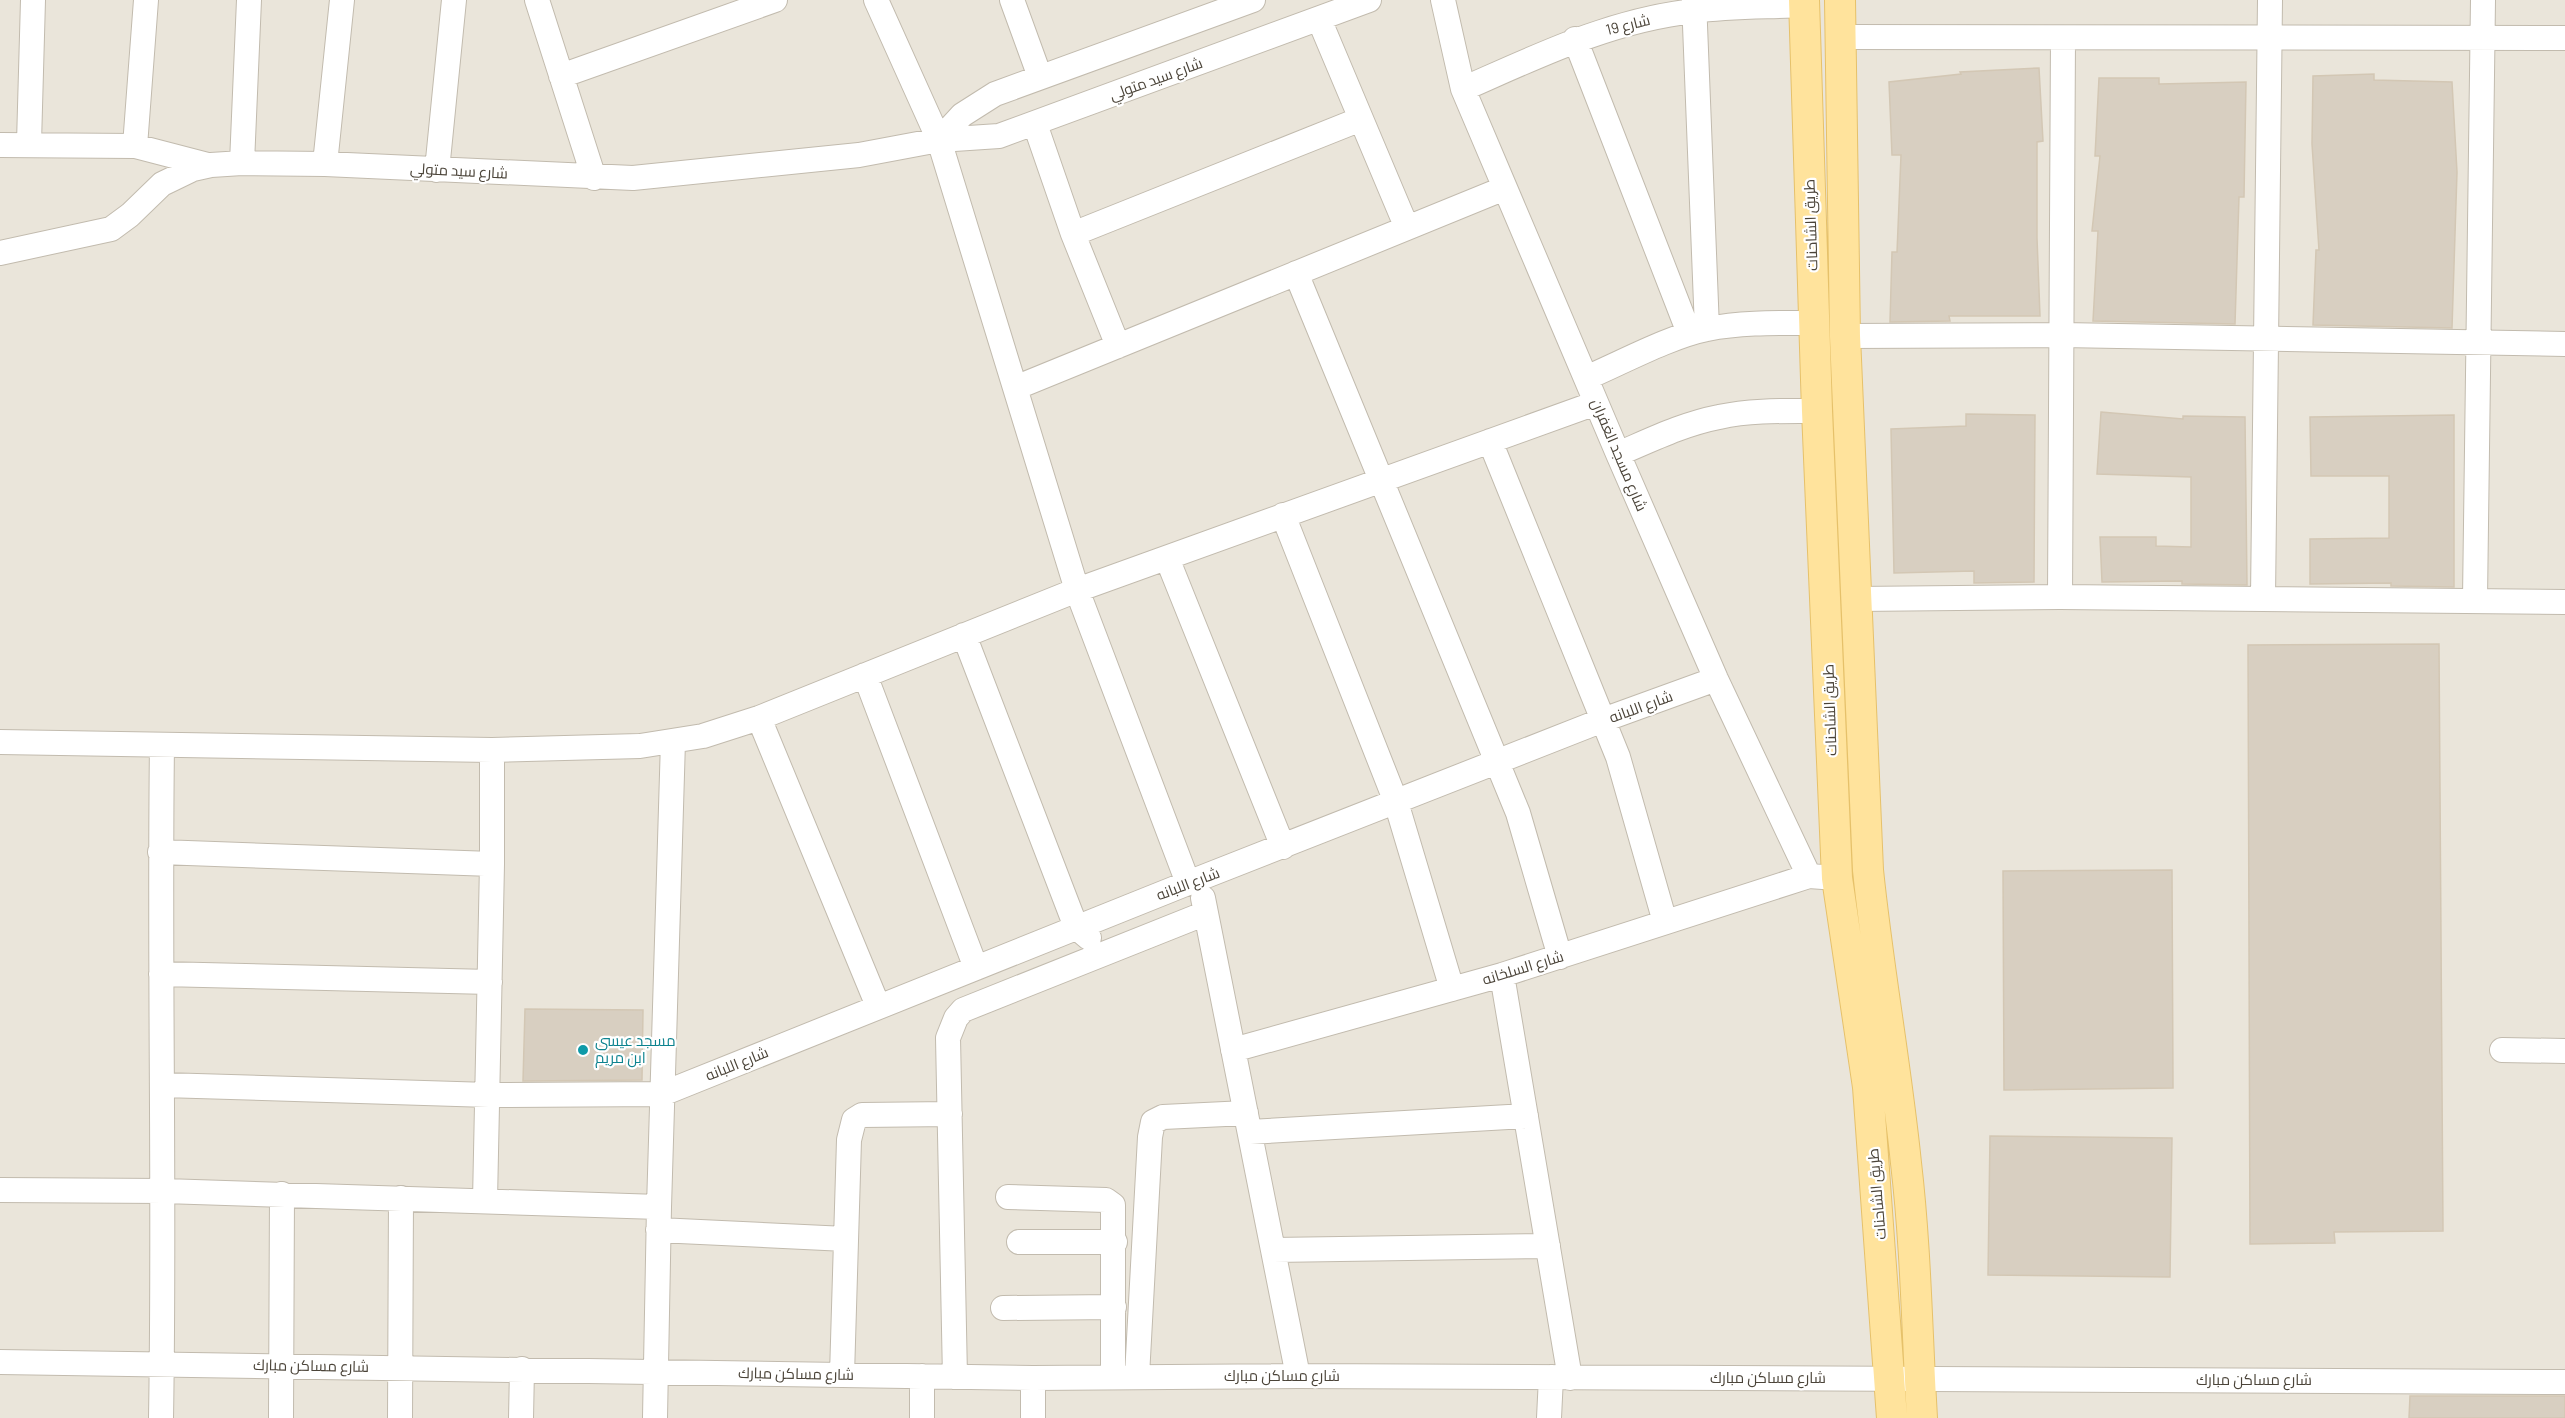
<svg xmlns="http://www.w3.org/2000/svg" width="2565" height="1418" font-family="Barlow,Cairo,sans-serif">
<rect width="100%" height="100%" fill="#f6f3ec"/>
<path fill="#eae5da" d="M0 0H2565V1418H0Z"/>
<path fill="#d8cfc1" stroke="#d3c7b4" stroke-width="1.5" d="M2039 68 2043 141 2037 142V238L2040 316H1949L1950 321 1890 322 1892 252H1897L1901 155H1892L1889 82 1961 74 1960 72Z
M2374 74V80L2452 82 2457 172 2452 328 2313 325 2316 250H2319L2312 144 2313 76Z
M2099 78H2159V84L2246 82 2244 197H2239L2235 324 2093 321 2098 231H2092L2100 156H2095Z
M2101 412 2183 419V416L2245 417 2247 585 2182 584V581L2102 582 2100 537H2156V546L2191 547V477L2097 474Z
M1966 414 2035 415 2034 582 1974 583V571L1894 573 1891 429 1966 426Z
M2454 415V587L2391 586V583L2310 584V539L2389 538V476H2311L2310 417Z
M2439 644 2443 1231 2334 1232 2335 1243 2250 1244 2248 645Z
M2172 870 2173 1088 2004 1090 2003 871Z
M525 1009 643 1010 642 1080 523 1081Z
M1990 1136 2172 1138 2170 1277 1988 1275Z
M2410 1396H2565V1418H2409Z"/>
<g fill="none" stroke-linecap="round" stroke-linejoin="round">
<g stroke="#c2bbae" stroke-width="26">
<path id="minor" d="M537 0 594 178
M876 0 939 140 1077 590 1188 883
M1012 0 1040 77
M1443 0 1463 89 1618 454 1716 679 1809 876 1837 878
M1694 0 1707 329
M1319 19 1407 228
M1841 37 2565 38
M1575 39 1689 333
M561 76 775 0
M1463 89C1538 56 1611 20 1694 11 1730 6 1768 7 1804 5
M1035 124 1073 234 1118 346
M939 140 962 115 995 94 1253 0
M29 143 33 0
M0 145 135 146 208 165
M135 146 146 0
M242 163 249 0
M325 164 342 0
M437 170 454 0
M1073 234 1361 119
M0 253 111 229 130 215 162 184 193 169 211 165 242 163 325 164 633 178 859 155 939 140 999 136 1369 0
M1296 273 1518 813 1560 957
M1845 336 2062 335 2565 344
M1586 378C1621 363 1671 336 1707 329 1742 322 1779 323 1814 323
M1015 388 1505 188
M1490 441 1618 757 1665 922
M1618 454C1651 440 1683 424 1719 417 1751 410 1784 411 1817 411
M1283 515 1396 802 1452 989
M1167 558 1283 847
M2060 597 2063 38
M2263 598 2270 0
M1856 599 2060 597 2565 602
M2475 599 2483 0
M964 635 1076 927 1089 938
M865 675 976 968
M759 718 878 1006
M0 742 492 750 640 746 703 736 759 718 1077 590 1596 403
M160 852 492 864
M1203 898 1298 1376
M161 974 490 982
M1502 975 1570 1378
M1233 1050 1502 975 1809 876
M2502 1050 2565 1051
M163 1085 489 1095 662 1094 1188 883 1603 720 1716 679
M1250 1132 1526 1116
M0 1190 164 1191 659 1207
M1008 1197 1106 1200 1113 1205V1376
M485 1201 492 864V750
M658 1230 846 1239
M1019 1242H1115
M1273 1250 1548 1246
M1003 1308 1114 1307
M0 1362 1033 1378 1298 1376 2565 1382
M842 1375 849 1140 854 1120 862 1115 950 1114
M1137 1376 1150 1137 1153 1122 1163 1117 1246 1113
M955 1377 948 1038 956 1018 963 1010 1206 913
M161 1418C165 1194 159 969 162 745
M281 1418 282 1194
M400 1418 401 1198
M521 1418 522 1369
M655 1418 659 1207 673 741
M922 1418V1376
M1033 1418V1378
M1549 1418 1551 1377"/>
</g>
<g stroke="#e6c16a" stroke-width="32">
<path id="major" d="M1804 0 1817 411 1837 878 1868 1087 1892 1418
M1840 0 1845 336 1868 870C1878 968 1896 1065 1906 1163 1916 1248 1917 1333 1922 1418"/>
</g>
<use href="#minor" stroke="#fff" stroke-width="24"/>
<use href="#major" stroke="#ffe39c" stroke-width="30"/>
</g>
<circle fill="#0f9aa8" stroke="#fff" stroke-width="2" cx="583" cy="1050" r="6"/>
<g text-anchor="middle" stroke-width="4.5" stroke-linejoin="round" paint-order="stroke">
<g font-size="15" fill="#4b4439" stroke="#fff">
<text transform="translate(1628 25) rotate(-14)" y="5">شارع 19</text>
<text transform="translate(1156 79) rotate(-20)" y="5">شارع سيد متولي</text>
<text transform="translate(459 171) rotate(3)" y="5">شارع سيد متولي</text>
<text transform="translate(1811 225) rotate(-92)" y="5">طريق الشاحنات</text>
<text transform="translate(1619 455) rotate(67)" y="5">شارع مسجد الغفران</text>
<text transform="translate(1641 707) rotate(-20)" y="5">شارع اللبانه</text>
<text transform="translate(1830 710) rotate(-92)" y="5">طريق الشاحنات</text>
<text transform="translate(1188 884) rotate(-21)" y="5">شارع اللبانه</text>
<text transform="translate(1523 968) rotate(-17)" y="5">شارع السلخانه</text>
<text transform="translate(737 1064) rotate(-22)" y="5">شارع اللبانه</text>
<text transform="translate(1877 1194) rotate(-95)" y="5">طريق الشاحنات</text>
<text transform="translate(311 1366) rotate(1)" y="5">شارع مساكن مبارك</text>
<text transform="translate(796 1374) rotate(1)" y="5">شارع مساكن مبارك</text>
<text x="1282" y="1381">شارع مساكن مبارك</text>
<text x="1768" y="1383">شارع مساكن مبارك</text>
<text x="2254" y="1385">شارع مساكن مبارك</text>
</g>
<g font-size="15" fill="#0d838f" stroke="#fff" text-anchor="start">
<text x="595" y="1046">مسجد عيسى<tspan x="595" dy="17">ابن مريم</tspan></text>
</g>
</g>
</svg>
